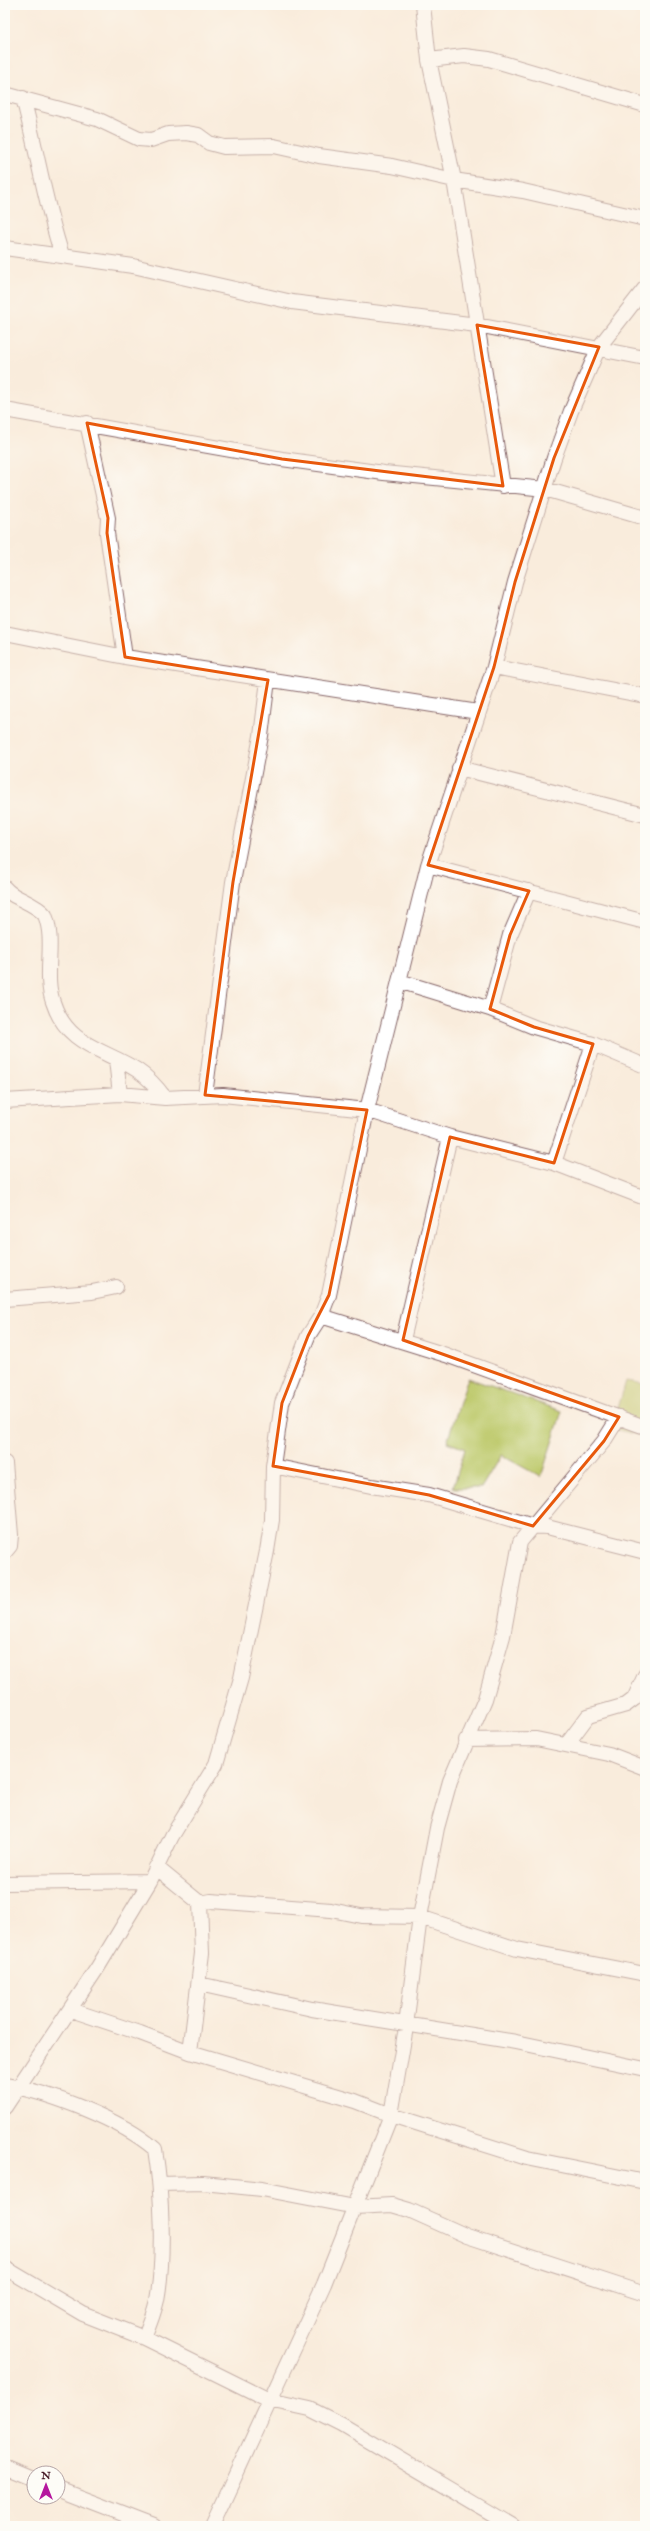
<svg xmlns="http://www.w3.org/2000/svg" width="650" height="2531" font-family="'IM FELL English',serif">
<rect width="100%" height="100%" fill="#fdfcf7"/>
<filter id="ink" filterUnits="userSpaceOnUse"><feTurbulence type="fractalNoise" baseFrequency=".025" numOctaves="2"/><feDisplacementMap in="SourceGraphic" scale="8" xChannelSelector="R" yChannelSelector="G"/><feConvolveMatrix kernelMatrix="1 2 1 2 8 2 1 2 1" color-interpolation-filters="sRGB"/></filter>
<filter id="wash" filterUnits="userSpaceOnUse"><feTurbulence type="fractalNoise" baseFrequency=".012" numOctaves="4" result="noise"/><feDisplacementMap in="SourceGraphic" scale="16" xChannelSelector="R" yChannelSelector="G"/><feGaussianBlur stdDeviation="0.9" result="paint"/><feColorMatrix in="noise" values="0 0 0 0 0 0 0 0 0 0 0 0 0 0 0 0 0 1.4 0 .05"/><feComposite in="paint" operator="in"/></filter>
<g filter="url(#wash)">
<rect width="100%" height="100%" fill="#f9ecdc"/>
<path fill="#bdc96b" stroke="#84744b" d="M468 1378 562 1411 541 1477 501 1455 481 1488H453L465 1449 447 1442Z
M626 1381 645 1384V1436L612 1429Z"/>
</g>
<g filter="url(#ink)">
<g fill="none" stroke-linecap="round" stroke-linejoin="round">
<g stroke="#876769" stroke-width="16">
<path id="minor" d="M423 5 429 60 454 180 503 486
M429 60 464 56 489 59 645 105
M5 94 97 119 139 139 151 140 168 134 186 133 198 135 209 143 224 147 274 146 319 156 392 166 454 180 523 191 645 219
M23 98C37 150 45 204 62 255
M5 248 133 266 292 302 477 325 645 358
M5 410 282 459 384 473 545 489 645 518
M87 423 108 518 107 533 125 657
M5 633 125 657 478 712
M494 667 645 696
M459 768 645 815
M428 865 645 922
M5 888C13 899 34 902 45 915 56 942 43 974 53 1002 67 1046 104 1049 137 1070 149 1078 157 1087 165 1098
M399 981 490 1009 534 1027 593 1044 645 1066
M490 1009 510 935 529 891
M116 1060 120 1094
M205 1095 233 882 261 736 268 680
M5 1101 120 1094 165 1098 223 1095 367 1110 450 1137 554 1163 645 1198
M554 1163 593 1044
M5 1299 92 1292 116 1287
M321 1316 446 1355 645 1427
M403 1340 450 1137
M5 1463 11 1535 10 1546 5 1552
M273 1466 371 1486 429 1495 533 1526 547 1527 645 1552
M466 1740 536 1739 609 1754 645 1768
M567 1744 588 1716 626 1705 634 1699 645 1675
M156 1867 200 1903 202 1953 190 2052
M5 1883 150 1881
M200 1903 211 1901 331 1910 361 1916 420 1917 517 1949 645 1974
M199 1984 312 2009 516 2042 645 2069
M71 2010 140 2033 190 2052 355 2101 391 2115 527 2158 645 2182
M5 2085C49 2092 122 2120 155 2149 162 2193 165 2257 157 2300 154 2313 149 2326 144 2338
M5 2107 98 1967 150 1881 172 1836 216 1764 241 1678 267 1551 272 1520 273 1466 282 1403 308 1336 321 1316 329 1295 367 1110 428 865 494 667 515 582 554 458 571 411 599 347 645 288
M160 2184 203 2183 262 2189 355 2207 392 2205 409 2210 467 2236 645 2294
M5 2268 83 2314 144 2338 269 2400 310 2409 342 2425 513 2526
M5 2467 34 2479
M58 2489 154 2526
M212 2526 324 2284 391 2115 405 2033 420 1917 437 1828 450 1781 485 1699 503 1636 520 1542 604 1441 619 1417"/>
</g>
<use href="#minor" stroke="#fff" stroke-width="14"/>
</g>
</g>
<path d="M0 0H650V2531H0ZM477 325 599 347 554 458 515 582 494 667 428 865 529 891 510 935 490 1009 534 1027 593 1044 554 1163 450 1137 403 1340 619 1417 604 1441 533 1526 429 1495 273 1466 282 1403 308 1336 329 1295 367 1110 205 1095 233 882 268 680 125 657 107 533 108 518 87 423 282 459 503 486Z" fill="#f9ecdc" fill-opacity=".55" fill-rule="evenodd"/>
<path fill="none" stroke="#e8590c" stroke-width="3" stroke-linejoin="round" d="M477 325 599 347 554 458 515 582 494 667 428 865 529 891 510 935 490 1009 534 1027 593 1044 554 1163 450 1137 403 1340 619 1417 604 1441 533 1526 429 1495 273 1466 282 1403 308 1336 329 1295 367 1110 205 1095 233 882 268 680 125 657 107 533 108 518 87 423 282 459 503 486Z"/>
<rect width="650" height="2531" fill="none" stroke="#fdfcf7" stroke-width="20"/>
<g transform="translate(46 2485)"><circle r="19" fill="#fdfcf7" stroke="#b5a4a5"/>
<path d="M0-3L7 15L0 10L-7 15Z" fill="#b5179e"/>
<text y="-6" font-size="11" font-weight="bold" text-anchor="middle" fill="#4a1f2b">N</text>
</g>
</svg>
